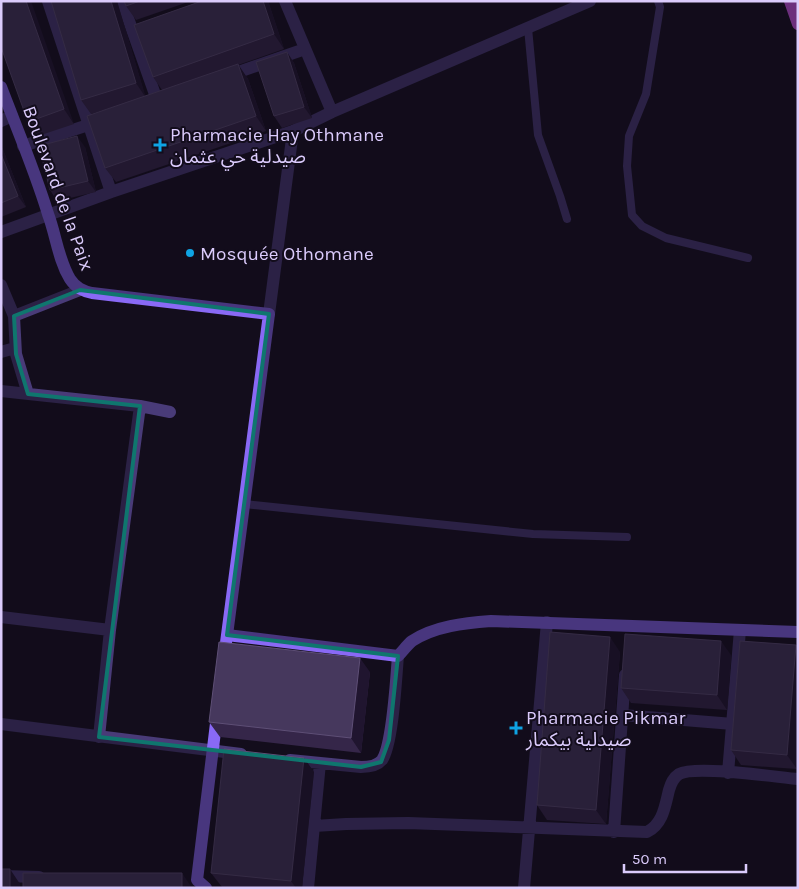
<svg xmlns="http://www.w3.org/2000/svg" width="799" height="889" font-family="Karla,'Noto Sans Arabic',sans-serif">
<rect width="100%" height="100%" fill="#130d1c"/>
<g fill="none" stroke-linecap="round" stroke-linejoin="round">
<path stroke="#493b78" stroke-width="8" d="M658 1 660 7 646 94 629 136 627 166 632 215 642 226 666 238 748 258
M528 28 538 135 560 196 567 219
M244 504 533 534 627 537"/>
<path stroke="#493b78" stroke-width="12" d="M48 1 111 192
M122 1 157 100
M285 1 332 112
M227 76 305 49
M1 121 12 116
M23 146 107 119
M1 232 111 192 293 131 332 112 590 1
M1 285 14 316 16 354 28 394
M269 314 293 131
M14 316 80 290
M1 352 15 348
M1 391 140 406 170 412
M1 617 110 630
M622 715 733 724
M1 724 241 754
M99 737 110 630 140 406
M290 760 361 767C368 767 377 766 382 760 393 744 396 678 398 656
M728 773 740 630
M314 826 346 824 408 823 647 832C663 824 665 806 669 790 671 783 673 778 679 774 696 765 775 777 798 779
M614 832 625 675
M1 876 39 877
M308 888 320 763
M524 888 547 622"/>
<path stroke="#8969f5" stroke-width="12" d="M1 87C17 129 35 171 48 214 56 235 58 259 70 279 76 288 83 291 92 293L269 314 224 658
M227 635 398 656C403 651 407 645 412 641 435 626 465 623 491 621L798 632
M206 888 197 880 217 715"/>
<path stroke="#da5af4" stroke-width="12" d="M790 1 798 24"/>
</g>
<path fill="#352649" d="M1 1 74 124 38 136 28 122Z
M117 1 145 96 162 90 153 77 268 1 284 49 238 65 248 79 266 131 116 182 105 168 111 108 91 114 81 100Z
M124 1H191L136 20 126 6Z
M287 52 294 63 312 118 282 128 274 116Z
M1 145 26 207 1 217Z
M85 147 96 192 57 201 50 190Z
M740 641 797 769 741 765 731 750Z
M620 652 606 824 547 820 537 805Z
M731 655 727 710 631 703 621 688Z
M370 672 361 753 220 737 209 722Z
M304 758 314 772 302 888 222 887 211 873Z"/>
<path fill="#20152f" d="M26 1H31L74 124 64 109Z
M111 1H117L146 98 136 83Z
M263 1H268L284 49 274 34Z
M287 52 294 63 312 118 304 107Z
M238 64 248 79 266 131 256 116Z
M77 136 85 147 96 192 88 181Z
M1 145 26 207 18 196 1 154Z
M610 637 620 652 606 824 596 810Z
M721 641 731 655 727 710 717 695Z
M796 645 798 648V760L797 769 787 755Z
M360 658 370 672 361 753 351 738Z
M304 758 314 772 302 888H296L291 881Z
M10 869 20 884V888H10Z
M182 873 192 888H182Z"/>
<path fill="#46385d" stroke="#5e4f76" d="M1 1H26L64 109 28 122 1 47Z
M51 1H111L136 83 81 100Z
M124 1H140L126 6Z
M202 1H263L274 34 153 77 134 25Z
M287 52 304 107 274 116 256 62Z
M238 64 256 116 105 168 87 116Z
M77 136 88 181 50 190 39 146Z
M1 154 18 196 1 203Z
M550 632 610 637 596 810 537 805Z
M625 634 721 641 717 695 621 688Z
M740 641 796 645 787 755 731 750Z
M219 642 360 658 351 738 209 722Z
M224 749 304 758 291 881 211 873Z
M1 869H10V888H1Z
M23 873H182V888H23Z"/>
<path d="M0 0H799V889H0ZM80 290 269 314 227 635 398 656 389 740 381 762 361 767 99 737 140 406 28 394 16 354 14 316Z" fill="#130d1c" fill-opacity=".55" fill-rule="evenodd"/>
<path fill="none" stroke="#0f766e" stroke-width="4" stroke-linejoin="round" d="M80 290 269 314 227 635 398 656 389 740 381 762 361 767 99 737 140 406 28 394 16 354 14 316Z"/>
<g fill="#0fa4e4" stroke="#130d1c" stroke-width="2">
<path d="M157.5 137.5h5v5h5v5h-5v5h-5v-5h-5v-5h5z"/>
<circle cx="190" cy="253" r="5"/>
<path d="M513.5 720.5h5v5h5v5h-5v5h-5v-5h-5v-5h5z"/>
</g>
<g text-anchor="middle" stroke-width="4" stroke-linejoin="round" paint-order="stroke">
<g font-size="19" fill="#dbcbfc" stroke="#130d1c" text-anchor="start">
<text x="170" y="141">Pharmacie Hay Othmane<tspan x="170" dy="22">صيدلية حي عثمان</tspan></text>
<text x="200" y="260">Mosquée Othomane</text>
<text x="526" y="724">Pharmacie Pikmar<tspan x="526" dy="22">صيدلية بيكمار</tspan></text>
</g>
<g font-size="19" fill="#dbcbfc" stroke="#130d1c">
<text transform="translate(59 188) rotate(70)" y="7">Boulevard de la Paix</text>
</g>
</g>
<rect width="799" height="889" fill="none" stroke="#dbcbfc" stroke-width="5"/>
<path d="M624 864v8h122v-8" fill="none" stroke="#dbcbfc" stroke-width="2.5"/>
<text x="632" y="864" font-size="15" fill="#dbcbfc" stroke="#130d1c" stroke-width="4" paint-order="stroke">50 m</text>
</svg>
